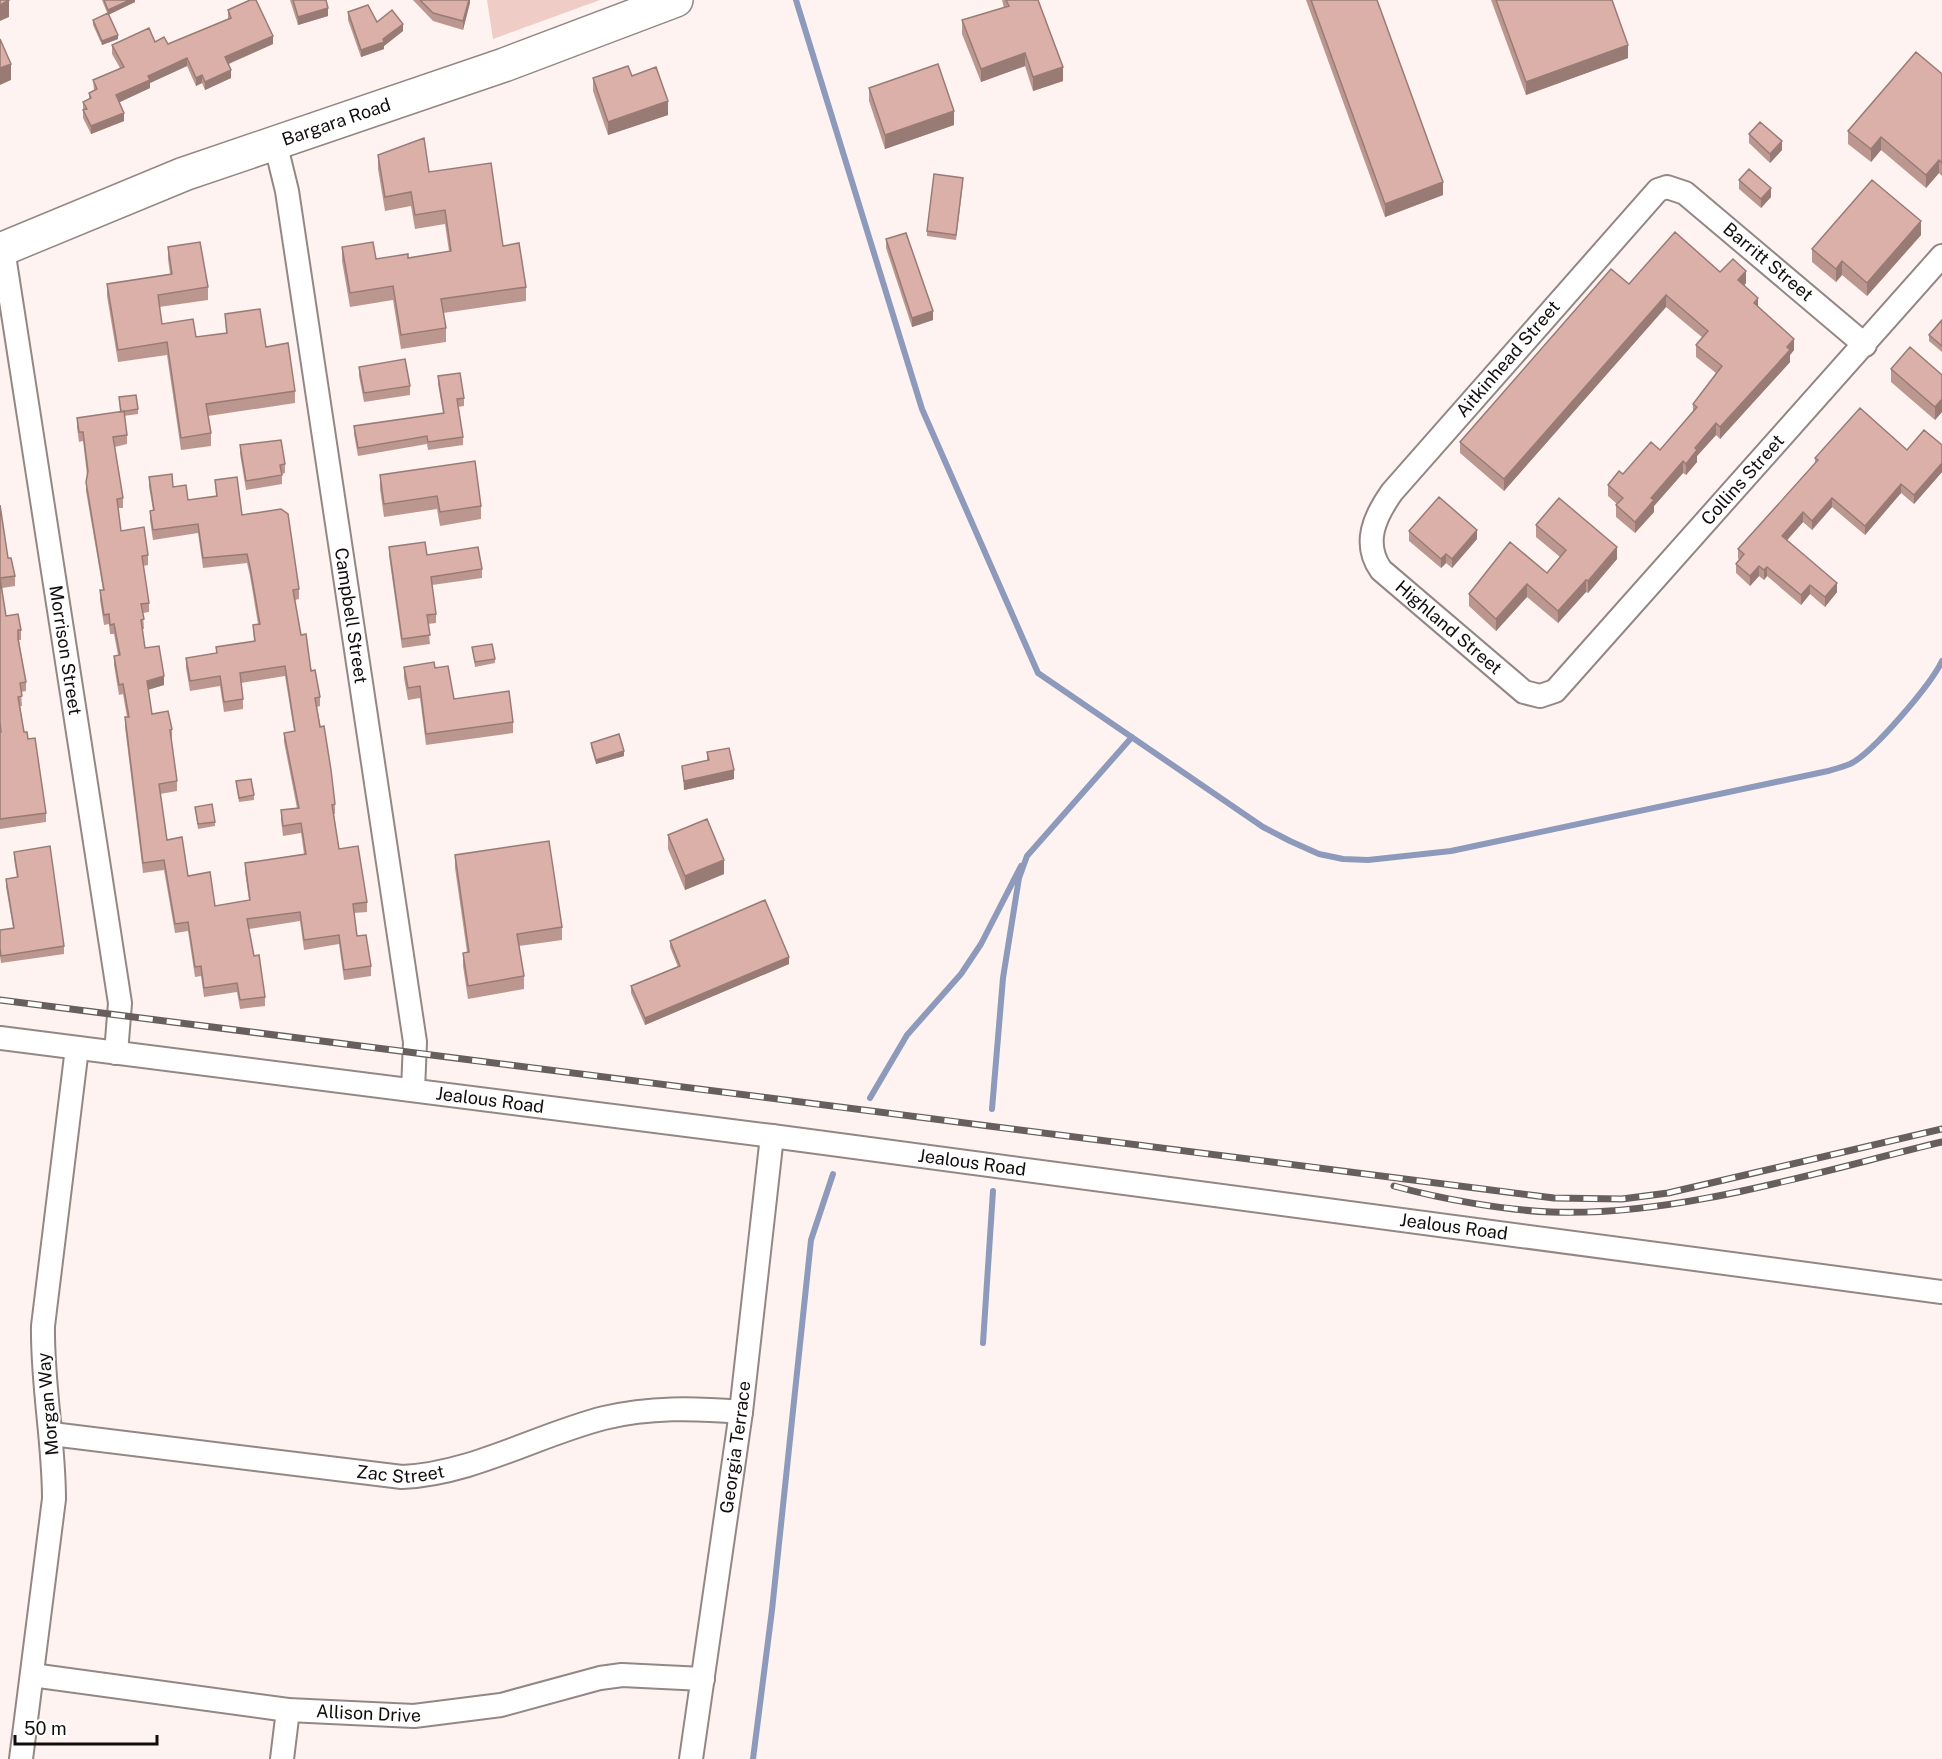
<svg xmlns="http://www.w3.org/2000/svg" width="1942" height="1759" font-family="'Public Sans',sans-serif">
<rect width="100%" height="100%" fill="#fef3f1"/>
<path fill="#efcdc6" d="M487 0H600L493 39Z"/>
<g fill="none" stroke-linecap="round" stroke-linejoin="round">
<path stroke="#8d9abc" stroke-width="6" d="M796 0 922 409 1038 673 1263 827 1290 841 1319 854 1343 859 1368 860 1451 851 1828 771C1835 769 1843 767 1850 764 1873 753 1931 684 1942 661
M870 1098 907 1035 961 974 981 944 1021 866
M992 1109 1003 978 1019 878 1027 856 1132 737
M983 1343 993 1191
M753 1759 772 1610 811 1240 833 1174"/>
<g stroke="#938785" stroke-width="26">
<g id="minor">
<path id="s1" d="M275 142 287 191 415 1042 413 1090"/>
<path id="s2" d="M3 249 120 1003 116 1053"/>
<path id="s3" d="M1865 345 1685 193 1667 187 1658 190 1392 492C1375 516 1362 543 1381 570L1524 692 1540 696 1555 691 1942 256"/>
<path id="s4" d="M0 1038 772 1136 1942 1292"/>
<path id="s5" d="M52 1434 402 1477C472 1474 537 1435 604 1418 650 1407 694 1408 741 1412"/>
<path id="s6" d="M32 1675 288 1710 414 1716 501 1705 600 1678 622 1675 703 1679"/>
<path d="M21 1759 54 1499C54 1441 42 1384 43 1326L77 1048"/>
<path d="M282 1759 288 1710"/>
<path id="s7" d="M691 1759 741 1412 772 1136"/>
</g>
</g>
<g stroke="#938785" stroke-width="36">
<g id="secondary">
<path id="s8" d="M0 250 184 174 504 65 676 0"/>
</g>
</g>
<use href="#minor" stroke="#fff" stroke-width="22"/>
<use href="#secondary" stroke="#fff" stroke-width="33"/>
<g stroke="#665f5e" stroke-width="7">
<path id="rail" d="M0 1000 1554 1198 1622 1199 1668 1193 1942 1129
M1394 1186C1441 1199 1503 1210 1551 1212 1677 1217 1820 1171 1942 1142"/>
</g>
<use href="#rail" stroke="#fff" stroke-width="4.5" stroke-dasharray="14" stroke-linecap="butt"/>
</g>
<path fill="#bc9790" d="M102 0H135V2L108 15Z
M290 0H326L328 16 298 25Z
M413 0H470L463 30 433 21Z
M1002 0H1038L1063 81 1033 91 1025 66 981 82 962 34V20L1004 8Z
M1306 0H1377L1443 195 1385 217Z
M1491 0H1612L1628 58 1526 95Z
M228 10 273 44 229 64 231 78 205 90 202 83 196 86 187 66 150 83V88L119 102 124 121 91 134 83 118V102L89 99V93L94 90 93 80 120 68 112 54V45L155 42 168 44 228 19Z
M348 12 377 22 403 31 384 46V49L361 57 348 20Z
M93 20 118 39 102 45 93 25Z
M1942 74V176L1939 173 1926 188 1881 150 1871 162 1848 144V131Z
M632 76 668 115 608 135 593 91V78Z
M869 88 954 125 885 149 869 101Z
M1749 134 1782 150 1770 163 1749 143Z
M378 155 429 172 503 246 526 287V301L443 313 446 328V342L401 349 393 300 350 307 342 261V247L376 259 408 258 449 251 445 224 415 229 411 206 385 211 378 169Z
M1739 180 1771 197 1761 208 1739 189Z
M963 183 956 240 927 236V231Z
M1921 235 1867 296 1842 275 1836 282 1812 262V249Z
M886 239 933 320 912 327 886 248Z
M168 247 208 287V300L159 307 162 324 196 337 226 333 225 314 266 347 295 391V403L208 416 211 433V446L181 450 167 355 118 362 107 296V284L170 274 168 259Z
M1720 272 1746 283 1744 286 1758 306 1794 350 1790 355V362L1720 439 1716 435 1697 456V462L1686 475 1683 473 1654 506V512L1635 533 1616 517V505L1617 504 1608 496V485L1660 450 1693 412V404L1716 373 1696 357V345L1703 338 1666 307 1504 491 1460 453V442L1629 284Z
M1942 320V352L1929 341V335Z
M359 367 410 386V395L364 402 359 376Z
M1891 369 1942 375V412L1935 420 1891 382Z
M438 376 464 398V406L458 407 463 437V445L428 450 427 444 358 456 354 434V426L443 413 438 384Z
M119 397 138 409V414L124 416 127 435V444L115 447 123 498V508H118L121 531 148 555V565L143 566 149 603V612L143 613 144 629H142L145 648 164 685 148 690 152 714 172 729V739H171L177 781V791L160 794 167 840 188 876 215 906 249 900 245 872V863L304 854 301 833 283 836 281 820V810L297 808 284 742V733L294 731 285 676 241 683 243 699V709L224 712 220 686 190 691 186 668V658L216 653V647L254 641 253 625 258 624 250 576 247 563 203 568 198 533 153 540 150 520V511L153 510 149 487V477L173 487 188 500 216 496 215 480 299 589V599L295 600 301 635 320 697V706L317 707 335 804V814H334L339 849 367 902V912L354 913 357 936 371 966V976L344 980 339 944 304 950 300 921 249 929 254 956 265 997V1006L240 1009 237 992 204 997 201 976 195 977 188 931 175 933 164 870 143 873 125 727V717H127L123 694 119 695 114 665V656L118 655 114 634H110L109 624 104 625 100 600V590H103L86 491V482L87 475 83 441 79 442 77 427V418L120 412Z
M240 445 285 464V473L282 474V484L246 490 240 454Z
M1942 445V472L1914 504 1901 493 1865 535 1832 507 1812 530 1803 522 1787 540 1837 592 1825 607 1810 594 1801 605 1767 576 1764 580 1759 576 1750 586 1736 573V564L1739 560 1738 558V549L1815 463V458L1907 450Z
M380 475 481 506V519L440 526 437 509 384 517 380 489Z
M0 505 8 558 15 576V586L2 588 6 616 21 630V640H19L26 682V691L21 692 22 706H20L24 732 46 813V822L0 829Z
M1536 525 1617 559 1588 593 1586 592 1558 623 1527 597 1496 631 1469 606V594L1547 573 1560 557 1536 537Z
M1409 531 1477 539 1452 568 1446 563 1441 568 1409 541Z
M389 547 427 555 482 569V578L432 585 436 614V623L428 624 430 644 402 648 389 556Z
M472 647 495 659V663L475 667Z
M404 667 435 668 454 699 513 722V733L426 745 420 698 408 700 404 678Z
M591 743 624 756 596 764 591 747Z
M707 752 734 779 684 790 682 766 707 761Z
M236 781 254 795V800L239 802Z
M195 807 215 822V826L198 829Z
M668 835 724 874 685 890 668 849Z
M14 852 64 946V954L1 963 0 956V930L13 928 6 887V879L17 878 14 859Z
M455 855 562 927V940L519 946 524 976V989L468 999 463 966V953L467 952 455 868Z
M670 941 789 964 645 1025 631 993V986L678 967 670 947Z"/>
<path fill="#997b76" d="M9 0V17L0 21V5Z
M130 0H135V2L108 15V10Z
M469 0H470V3L463 30V21Z
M328 8V16L298 25V17Z
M403 24V31L384 46V49L361 57V50L383 39Z
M118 35V39L102 45V41Z
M273 36V44L225 65V57Z
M1628 45V58L1526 95V82Z
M1025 53V66L981 82V69Z
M187 58V66L150 83V88L116 104V95L148 76Z
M11 64V80L0 85V68Z
M1063 67V81L1033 91V77Z
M231 70V78L205 90V82Z
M202 75V83L196 86V78Z
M668 101V115L608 135V122Z
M954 111V125L885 149V135Z
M124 113V121L91 134V126Z
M1881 137V150L1871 162V149Z
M1782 141V150L1770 163V154Z
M1939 160V173L1926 188V175Z
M1443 182V195L1385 217V204Z
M1771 188V197L1761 208V199Z
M1921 221V235L1867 296V283Z
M1842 261V275L1836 282V269Z
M1746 271V283L1738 292V280Z
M1666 295V307L1504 491V479Z
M1758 298V310L1754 303Z
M933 311V320L912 327V318Z
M1794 339V350L1790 355V362L1720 439V427Z
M1942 399V412L1935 420V407Z
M1716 423V435L1697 456V462L1686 475V464L1695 448Z
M1683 461V473L1654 506V512L1635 533V522L1651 498Z
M1942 463V472L1914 504V495Z
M1901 484V493L1865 535V526Z
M1832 498V507L1812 530V521Z
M1803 512V522L1782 546V536Z
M1477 530V539L1452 568V559Z
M1617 547V559L1588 593V581Z
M1446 554V563L1441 568V559Z
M1759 566V576L1750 586V576Z
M1767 567V576L1764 580V570Z
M1586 580V592L1558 623V611Z
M1837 583V592L1825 607V597Z
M1527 584V597L1496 631V619Z
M1810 585V594L1801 605V595Z
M164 676V685L147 690V681Z
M624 751V756L596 764V760Z
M734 770V779L684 790V781Z
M724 860V874L685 890V876Z
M789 957V964L645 1025V1018Z"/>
<path fill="#dbb0a8" stroke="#997b76" stroke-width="1.5" d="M0 0H9L0 5Z
M104 0H130L108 10Z
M250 0H256L273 36 225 57 231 70 205 82 202 75 196 78 187 58 148 76 150 80 116 95 124 113 91 126 83 110 87 109 83 102 91 98 89 93 97 89 93 80 124 67 112 45 149 28 155 42 164 37 168 44 231 18 228 10Z
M293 0H326L328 8 298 17Z
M420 0H469L463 21 433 13Z
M1006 0H1038L1063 67 1033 77 1025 53 981 69 962 20 1009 6Z
M1311 0H1377L1443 182 1385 204Z
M1496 0H1612L1628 45 1526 82Z
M368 5 377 22 392 10 403 24 383 39 384 42 361 50 348 12Z
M108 13 118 35 102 41 93 20Z
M0 39 11 64 0 68Z
M1916 52 1942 74V163L1939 160 1926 175 1881 137 1871 149 1848 131Z
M938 64 954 111 885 135 869 88Z
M628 66 632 76 656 67 668 101 608 122 593 78Z
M1760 122 1782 141 1770 154 1749 134Z
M424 138 429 172 491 163 503 246 519 243 526 287 441 299 446 328 401 335 393 286 350 293 342 247 373 242 376 259 408 254V258L451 251 445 210 415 215 411 192 385 197 378 155Z
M1749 169 1771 188 1761 199 1739 180Z
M934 174 963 178 956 235 927 231Z
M1872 180 1921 221 1867 283 1842 261 1836 269 1812 249Z
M1675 232 1720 272 1733 259 1746 271 1738 280 1758 298 1754 303 1794 339 1787 347 1790 350 1720 427 1716 423 1695 448 1697 450 1686 464 1683 461 1651 498 1654 500 1635 522 1616 505 1623 498 1608 485 1619 471 1623 474 1651 442 1660 450 1697 407 1693 404 1722 366 1696 345 1708 331 1666 295 1504 479 1460 442 1611 269 1629 284Z
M906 233 933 311 912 318 886 239Z
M200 242 208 287 158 295 162 324 193 319 196 337 227 333 225 314 260 309 266 347 288 343 295 391 206 404 211 433 181 438 167 342 118 350 107 284 172 274 168 247Z
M1942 320V346L1929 335Z
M1910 347 1942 375V399L1935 407 1891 369Z
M405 359 410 386 364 393 359 367Z
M460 373 464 398 457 399 463 437 428 442 427 436 358 448 354 426 444 413 438 376Z
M136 395 138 409 121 412 119 397Z
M1860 408 1907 450 1924 430 1942 445V463L1914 495 1901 484 1865 526 1832 498 1812 521 1803 512 1782 536 1837 583 1825 597 1810 585 1801 595 1767 567 1764 570 1759 566 1750 576 1736 564 1744 554 1738 549 1818 460 1815 458Z
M124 411 127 435 113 437 123 498 117 499 121 531 144 527 148 555 142 556 149 603 141 604 144 619 141 620 145 648 159 646 164 676 147 681 152 714 168 711 172 729 170 730 177 781 159 784 167 840 182 837 188 876 210 872 215 906 250 900 245 863 306 854 301 823 283 826 281 810 299 808 284 733 295 731 285 666 240 673 243 699 224 702 220 676 190 681 186 658 217 653 216 647 255 641 253 625 260 624 250 567 247 554 203 558 198 524 153 530 150 511 154 510 149 477 172 474 173 487 186 485 188 500 217 496 215 480 237 477 242 515 281 509 288 514 299 589 293 590 301 635 306 634 311 671 315 670 320 697 315 698 320 727 324 726 331 770 335 804 332 805 339 849 358 846 367 902 353 904 357 936 366 935 371 966 344 970 339 935 304 940 300 912 247 919 254 956 259 955 265 997 240 1000 237 983 204 988 201 966 195 967 188 922 175 924 164 860 143 863 125 717H129L123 684 119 685 114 656 120 655 114 624 110 625 109 614 104 615 100 590H104L86 482 88 471 83 432H79L77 418Z
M281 440 285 464 280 465 282 475 246 481 240 445Z
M475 461 481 506 440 512 437 496 384 504 380 475Z
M1439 497 1477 530 1452 559 1446 554 1441 559 1409 531Z
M1559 498 1617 547 1588 581 1586 580 1558 611 1527 584 1496 619 1469 594 1510 542 1547 573 1566 550 1536 525Z
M0 505 8 558H11L15 576 0 578 6 616 18 614 21 630H18V639L26 682 20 683 22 696 18 697 24 732H27L28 739 35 738 46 813 0 819V732H1L0 722Z
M425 542 427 555 478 547 482 569 431 577 436 614 427 615 430 635 402 639 389 547Z
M492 644 495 659 475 662 472 647Z
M434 662 435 668 448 666 454 699 509 691 513 722 426 734 420 686 408 688 404 667Z
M619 734 624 751 596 760 591 743Z
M729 748 734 770 684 781 682 766 709 760 707 752Z
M251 779 254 795 239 798 236 781Z
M212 804 215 822 198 824 195 807Z
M707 819 724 860 685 876 668 835Z
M549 841 562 927 517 934 524 976 468 986 463 953 469 952 455 855Z
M50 846 64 946 1 956 0 948V930L14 928 6 879 18 877 14 852Z
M765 900 789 957 645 1018 631 986 680 966 670 941Z"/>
<g text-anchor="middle" stroke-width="4.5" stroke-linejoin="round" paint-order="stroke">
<g font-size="18" fill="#110d0c" stroke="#fff">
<text dy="6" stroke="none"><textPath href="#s8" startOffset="360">Bargara Road</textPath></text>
<text transform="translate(1768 262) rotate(40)" y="6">Barritt Street</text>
<text transform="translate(1508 359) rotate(-49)" y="6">Aitkinhead Street</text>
<text dy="6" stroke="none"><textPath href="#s3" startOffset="1254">Collins Street</textPath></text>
<text dy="6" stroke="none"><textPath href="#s1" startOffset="480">Campbell Street</textPath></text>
<text dy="6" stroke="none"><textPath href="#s3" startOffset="840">Highland Street</textPath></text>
<text dy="6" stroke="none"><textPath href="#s2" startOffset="406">Morrison Street</textPath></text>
<text dy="6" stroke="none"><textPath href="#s4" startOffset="494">Jealous Road</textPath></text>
<text dy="6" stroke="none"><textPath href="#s4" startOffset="980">Jealous Road</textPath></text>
<text dy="6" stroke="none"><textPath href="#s4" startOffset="1466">Jealous Road</textPath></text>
<text transform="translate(48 1404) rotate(-95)" y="6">Morgan Way</text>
<text dy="6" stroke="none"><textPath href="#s7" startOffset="315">Georgia Terrace</textPath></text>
<text dy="6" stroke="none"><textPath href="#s5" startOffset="351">Zac Street</textPath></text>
<text dy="6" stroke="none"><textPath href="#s6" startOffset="339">Allison Drive</textPath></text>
</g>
</g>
<path d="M15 1735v9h142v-9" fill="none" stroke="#110d0c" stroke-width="3"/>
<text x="24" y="1735" font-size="18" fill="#110d0c" stroke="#ffffff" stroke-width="4.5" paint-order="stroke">50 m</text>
</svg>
